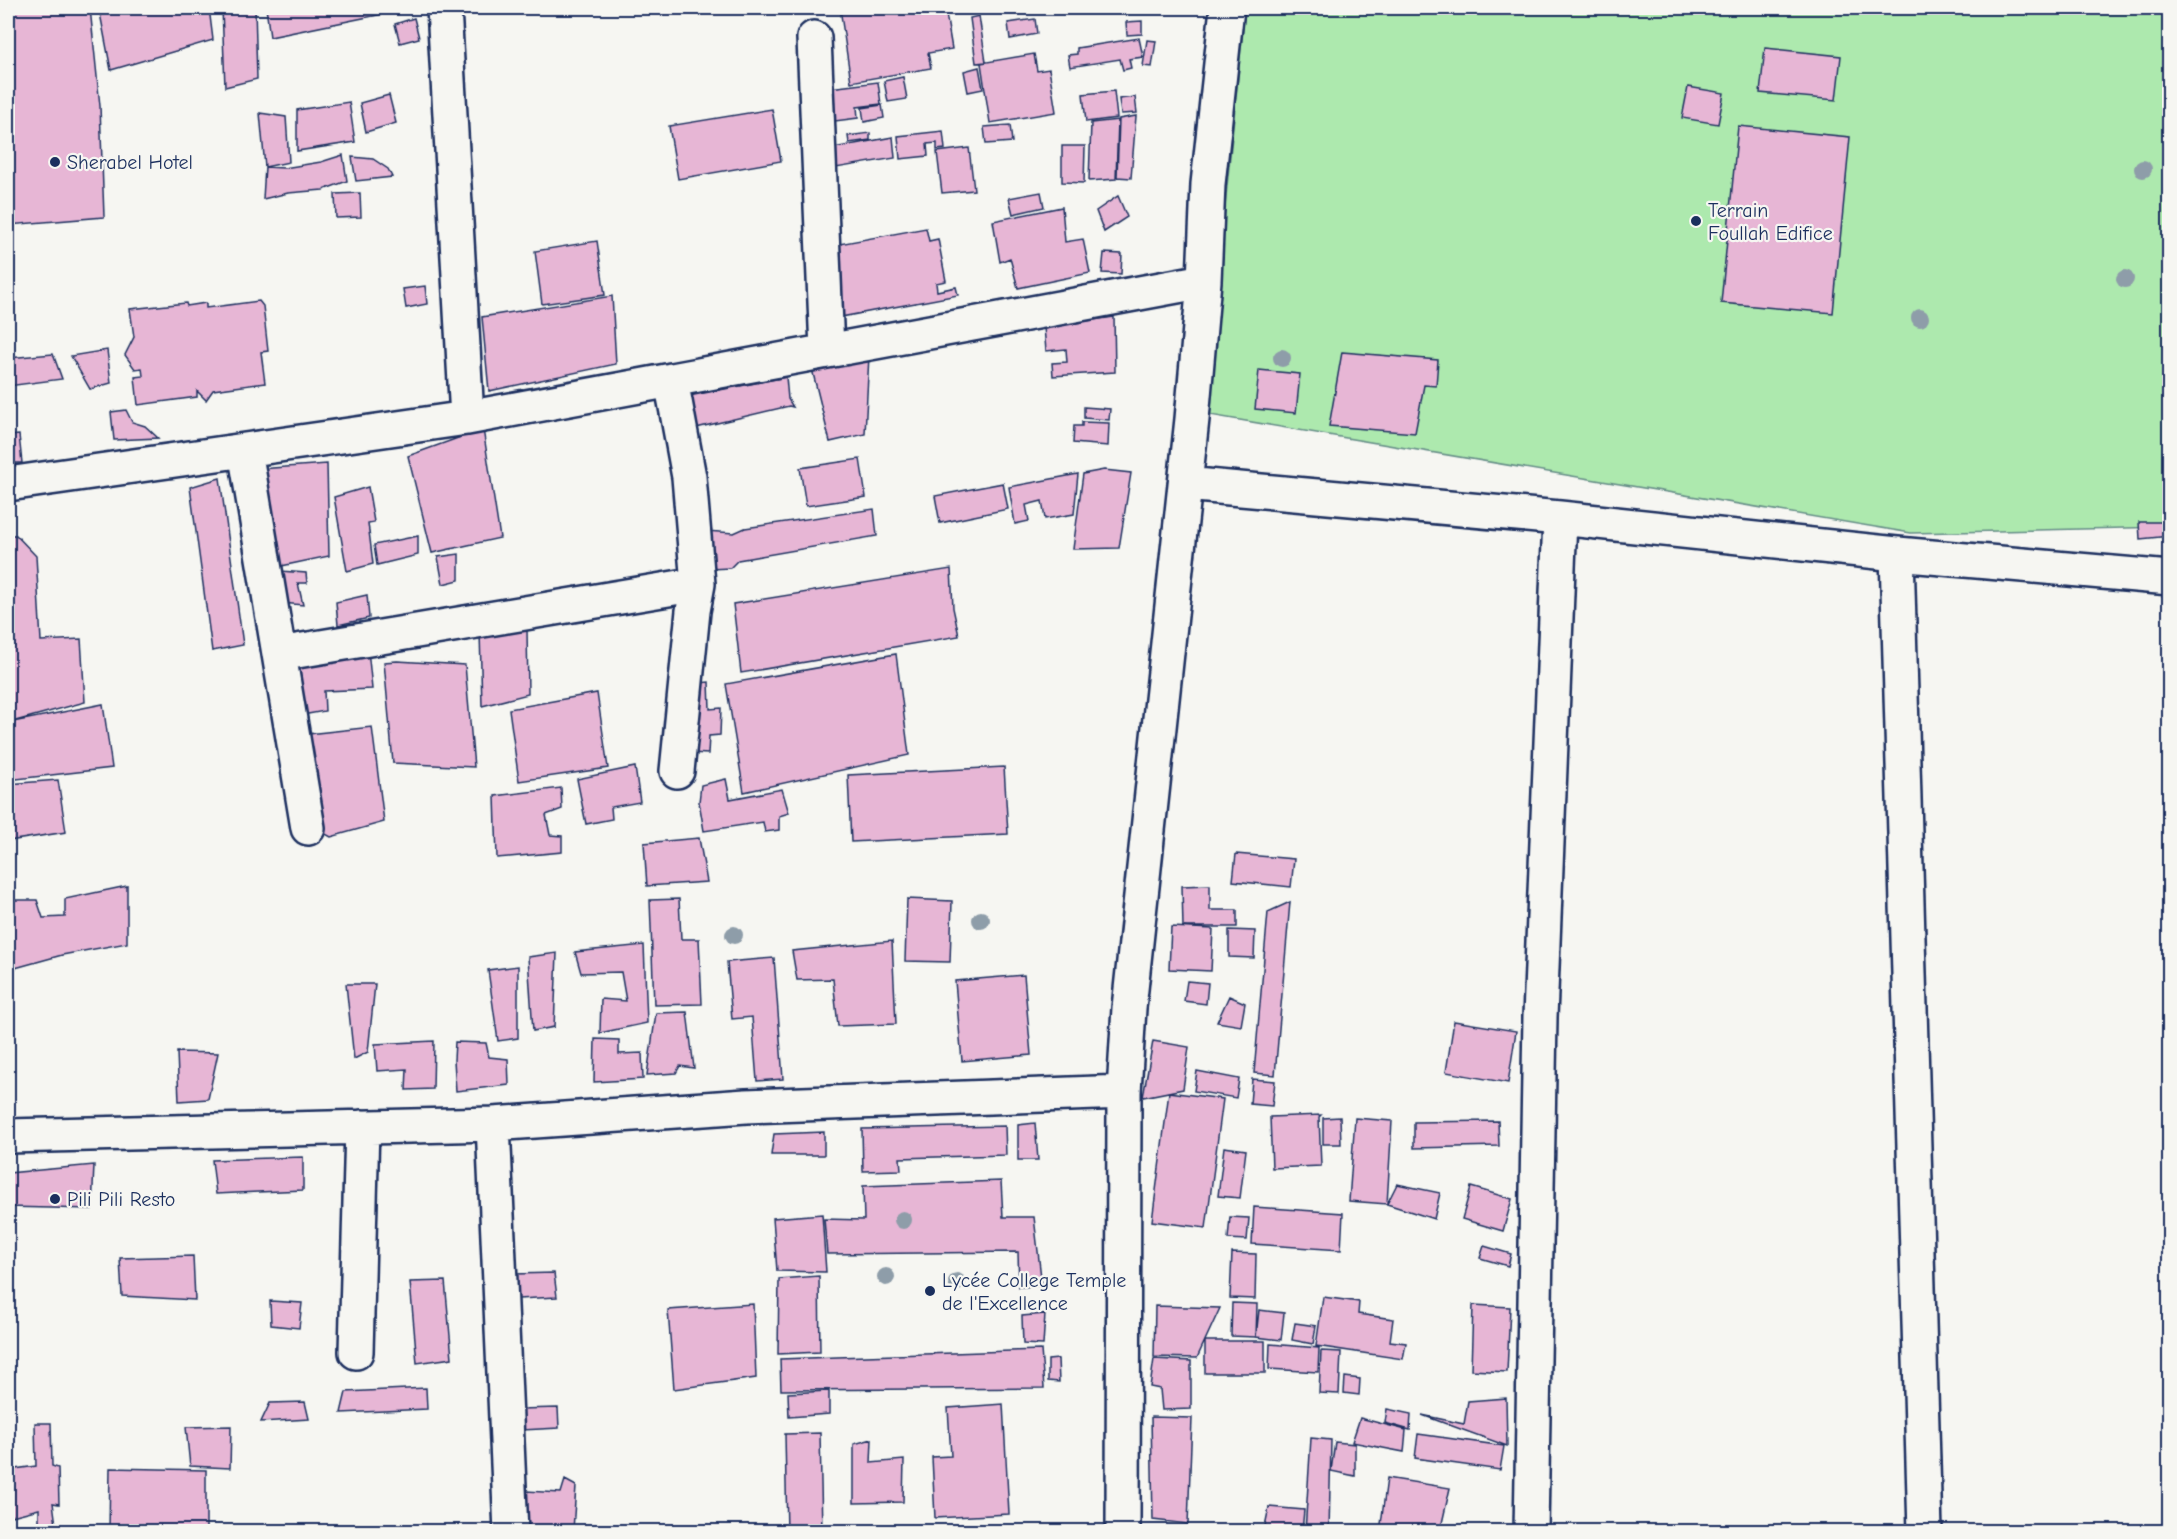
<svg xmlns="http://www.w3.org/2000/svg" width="2177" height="1539" font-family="'Comic Neue',sans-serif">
<rect width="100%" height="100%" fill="#f6f6f2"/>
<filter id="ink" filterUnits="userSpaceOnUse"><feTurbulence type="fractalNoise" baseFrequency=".0167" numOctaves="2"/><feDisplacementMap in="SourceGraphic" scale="12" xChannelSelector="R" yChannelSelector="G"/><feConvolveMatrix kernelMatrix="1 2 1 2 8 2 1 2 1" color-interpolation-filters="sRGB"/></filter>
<g filter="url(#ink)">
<path fill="#ade9ae" stroke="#648c86" stroke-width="1.5" d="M1245 8H2167L2170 28 2169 527 1911 533 1204 414Z"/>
<path fill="#e7b6d5" stroke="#1b2f5e" stroke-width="1.5" d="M8 8H90L100 106 104 217 8 225Z
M99 8H209L213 40 111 70Z
M222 8H255L257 79 225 87Z
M266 8H412L270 37Z
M840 8H922L923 12 945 8 952 49 928 53 931 68 851 82Z
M979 16 986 62 976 63 970 18Z
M414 18 419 38 400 43 395 24Z
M1035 19 1037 34 1010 39 1008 23Z
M1142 21V34L1127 35 1126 22Z
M1139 38 1143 57 1129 59 1131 68 1123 70 1120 59 1070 67 1068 55 1077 54V48Z
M1147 40 1156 41 1152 67 1143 66Z
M1765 48 1841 56 1836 100 1760 93Z
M1034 54 1037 71 1049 69 1056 112 990 123 981 63Z
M979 67 983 89 968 92 964 71Z
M903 77 907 99 888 102 884 81Z
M878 82 881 104 857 107 858 118 835 121 830 88Z
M1688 87 1724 93 1718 124 1682 118Z
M1114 91 1117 118 1086 122 1083 94Z
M389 95 396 123 366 132 360 103Z
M1135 97 1137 113 1121 114 1119 99Z
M349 102 355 142 297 151V110Z
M882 105 884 118 864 122 862 108Z
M772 109 781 161 678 179 669 126Z
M260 113 286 117 289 162 265 167Z
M1136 116 1131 178 1117 177 1119 119Z
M1118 120 1116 179 1089 181 1091 123Z
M1010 125 1012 142 986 144 984 127Z
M1738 126 1850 137 1833 313 1721 303Z
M943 131 945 149 937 150V143L927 144 928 156 900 159 898 136Z
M870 133V140L849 143 848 136Z
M893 137 895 158 836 168 833 148Z
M1062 146H1085L1084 183 1062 182Z
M969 148 974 190 942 193 937 152Z
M343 155 347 181 323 190 288 193 263 199 265 167 284 168 321 162Z
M352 157 373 159 388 169 392 177 356 181Z
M1041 192 1044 207 1013 214 1009 198Z
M360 193 361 217 336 218 335 194Z
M1118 196 1127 217 1104 232 1096 211Z
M1062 207 1065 242 1083 239 1090 273 1018 288 1010 258 1000 262 993 221Z
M926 228 929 241 938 239 946 281 936 283 937 291 956 287 958 295 841 317 828 246Z
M597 241 605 295 542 304 535 251Z
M1104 253 1122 254 1121 274 1102 273Z
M425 286 427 304 406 308 403 289Z
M612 296 616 364 489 391 482 317Z
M259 301 263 306 268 351 261 352 265 383 213 390 206 400 197 391V397L138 405 135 377 143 376 142 368 135 369 125 355 134 337 130 309 186 303 187 306 206 303V308Z
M1114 317 1115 372 1053 376 1052 363 1067 362 1066 349 1046 351 1044 327Z
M107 350 111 383 90 389 71 356Z
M1342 352 1438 360 1436 386 1424 385 1415 433 1329 426Z
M53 354 62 379 8 386V358Z
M869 355 865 434 830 442 812 369Z
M1259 370 1300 374 1296 413 1255 409Z
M786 377 788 399 793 407 789 406 696 428 689 396Z
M1084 407 1110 409 1109 420 1084 418Z
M126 410 132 422 145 426 158 438 114 440 111 412Z
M1082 422 1109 423 1108 446 1073 443 1074 426H1082Z
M483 429 500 538 432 553 408 456Z
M19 435 22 463H8V436Z
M860 459 866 497 806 506 800 468Z
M327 464 329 556 272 568 259 469Z
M1104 470 1131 473 1119 548 1073 549 1083 474Z
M1078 474 1074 514 1045 519 1042 501 1026 505 1029 521 1015 524 1009 487Z
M220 478 243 645 212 651 190 487Z
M1003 483 1008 509 940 523 935 496Z
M368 487 374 522 368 523 373 564 347 571 334 497Z
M874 509 877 536 738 560 730 568 710 569 706 531 734 533 745 528Z
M2139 522H2170V536L2140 539Z
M8 535H16L36 556 41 641 81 639 85 702 8 723Z
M418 536V555L377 565 374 545Z
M459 554V580L443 584 438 557Z
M951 569 953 608 959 636 741 673 733 604Z
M280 571 306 573 307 583H298L303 605 282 603Z
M367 595 369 618 338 625 336 602Z
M527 629 528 694 482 706 480 632Z
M368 650 372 689 324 691 325 711 291 717 292 665Z
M896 654 909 755 744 792 726 684Z
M397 661 465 665 474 767 393 763 384 662Z
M709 682 710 709 721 708 720 735 709 736 708 754 691 753 689 684Z
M597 693 608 768 519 781 509 709Z
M103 704 112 768 8 780V723Z
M372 727 384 822 331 837 309 825 308 734Z
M635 767 640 802 611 807 612 819 586 824 577 779Z
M1004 767 1008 834 851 842 848 775Z
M726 779 730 799 782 789 789 813 779 816V830L765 832 763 822 704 831 699 802 701 785Z
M58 780 66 832 8 841V784Z
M561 788 562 809 546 815 550 835 562 836V852L497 858 495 796Z
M699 838 707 882 647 886 644 843Z
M1236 854 1294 859 1291 887 1233 881Z
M1210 885V910H1237V927H1183L1182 886Z
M127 886V943L62 955 8 970V900H37L43 918 65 917V899Z
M679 899 681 939H699L702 1004 654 1005 650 900Z
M907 899 952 901 950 962 905 961Z
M1290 902 1275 1075 1254 1073 1268 912Z
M1171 927 1213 929 1211 971 1169 969Z
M1229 930 1255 931 1254 958 1229 957Z
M892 941 896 1024 838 1026 833 979 797 980 792 951Z
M644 945 647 1023 600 1033 601 999 626 1001 621 972 581 973 575 952Z
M557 953 554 1027 533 1031 528 957Z
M774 958 783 1079 757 1081 752 1017 732 1019 727 962Z
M518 966V1038L498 1041 488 970Z
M1024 975 1031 1055 962 1061 955 981Z
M1187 981 1208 983 1206 1004 1184 1001Z
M346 984H375L368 1052 354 1059Z
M1229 996 1245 1003 1241 1026 1217 1022Z
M687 1012 694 1068 680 1066 676 1073 647 1075 656 1013Z
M1454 1021 1516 1031 1508 1083 1446 1072Z
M595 1039 619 1040V1054L642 1053 643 1079 594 1082Z
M434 1041 433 1089 406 1090 407 1069 377 1071 375 1044Z
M1153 1041 1189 1047 1183 1089 1143 1097Z
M455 1042 486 1043 489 1057 508 1059 509 1085 456 1091 454 1060Z
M177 1052 218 1053 208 1099 179 1101Z
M1197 1071 1239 1079 1236 1098 1194 1091Z
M1252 1079 1275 1081 1272 1106 1250 1104Z
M1169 1092 1223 1099 1206 1228 1152 1221Z
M1321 1115 1319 1117 1321 1166 1272 1168 1270 1117Z
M1340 1117 1341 1144H1323V1118Z
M1355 1118 1392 1121 1387 1204 1349 1201Z
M1498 1121 1499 1146 1414 1148V1122Z
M1035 1123 1038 1160H1018V1125Z
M1005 1126 1006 1155 900 1158 901 1170 863 1171 862 1129Z
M824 1132V1155H771L774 1134Z
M1224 1147 1246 1150 1240 1198 1218 1196Z
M303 1157V1190L216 1194 212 1160Z
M94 1165 92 1209 8 1207V1173Z
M1001 1181 1003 1217H1034L1042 1286 1019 1287 1018 1252 827 1254 824 1219 864 1220 863 1186Z
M1397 1184 1440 1193 1434 1219 1387 1204Z
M1471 1187 1512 1199 1503 1231 1462 1219Z
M1254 1207 1343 1213 1341 1250 1252 1244Z
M822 1214 826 1272 777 1271 773 1218Z
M1230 1217 1249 1218 1247 1240 1228 1239Z
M1484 1246 1511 1254 1508 1266 1480 1258Z
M1232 1253 1256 1254 1255 1299 1230 1298Z
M193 1256 195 1300 122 1296 120 1258Z
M554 1273 557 1297 518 1299 514 1274Z
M819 1276 820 1352 778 1354 779 1279Z
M445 1281 452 1358 417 1363 410 1282Z
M1323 1297 1359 1302 1358 1314 1393 1319 1390 1341 1406 1343 1403 1359 1316 1346Z
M270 1301 302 1303 299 1328 271 1325Z
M1232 1303 1257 1304 1256 1337 1231 1336Z
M753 1304 756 1378 674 1389 668 1310Z
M1473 1305 1510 1307 1507 1372 1471 1370Z
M1155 1306 1220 1308 1197 1358 1154 1357Z
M1259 1310 1284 1313 1281 1340 1256 1337Z
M1045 1314 1043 1345 1023 1344 1022 1316Z
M1295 1323 1316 1326 1313 1344 1292 1340Z
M1205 1341H1265V1373H1205Z
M1270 1344 1319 1348 1318 1372 1269 1369Z
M1041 1350 1044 1388 781 1390 780 1359Z
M1321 1351 1341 1352 1339 1394 1319 1393Z
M1058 1359 1059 1382 1048 1381V1360Z
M1154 1359 1191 1361V1409L1162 1410 1160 1389 1150 1387Z
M1345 1377 1360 1379 1359 1395 1344 1393Z
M426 1388 427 1409 341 1413 346 1392Z
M829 1391V1414L789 1417 788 1393Z
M1506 1398 1507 1446 1422 1415 1464 1424 1468 1401Z
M305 1402 309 1419 261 1422 270 1403Z
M1003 1404 1009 1514 935 1518 932 1457 951 1456 948 1408Z
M558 1408 559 1428 522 1430 519 1409Z
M1387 1409 1411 1414 1410 1430 1385 1423Z
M1151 1417 1192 1418 1188 1524 1153 1520Z
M1360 1418 1406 1430 1404 1452 1352 1442Z
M35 1423H51L52 1466 58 1468 59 1504 53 1503 56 1525 39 1526V1509L8 1517V1470L36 1466Z
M231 1426 230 1468 190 1466 186 1427Z
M820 1433 822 1532H787L785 1434Z
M1418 1434 1504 1446 1500 1470 1415 1458Z
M1311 1438 1331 1440 1329 1532H1305Z
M872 1439 871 1463 904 1460 903 1502 854 1503V1444Z
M1335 1442 1355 1444V1476L1331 1471Z
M110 1468 206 1470V1532H109Z
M1387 1478 1450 1488 1440 1532H1380Z
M565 1480 576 1486 573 1530 525 1532 526 1491 561 1493Z
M1269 1507 1304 1510 1302 1532 1264 1531Z"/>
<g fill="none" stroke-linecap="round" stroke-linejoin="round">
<g stroke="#1b2f5e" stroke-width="38">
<path id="minor" d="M444 8 467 418 1204 281
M814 38 827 350
M671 380 689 477 698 584 693 611 677 771
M245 450 308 828
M8 484 467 418
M1185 484 1560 518 1897 554 2170 578
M1897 554 1925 1532
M279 654 698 584
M493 1124 511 1532
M8 1136 493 1124 746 1106 1124 1092
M356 1352 362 1127
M1123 1532 1124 1092 1129 1008 1192 419 1204 281 1208 184 1227 8
M1531 1532 1540 1017 1560 518"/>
</g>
<use href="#minor" stroke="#f6f6f2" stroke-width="33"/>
</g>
<g fill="#8e9da9">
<circle cx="2143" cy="169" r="9"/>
<circle cx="2125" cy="279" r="9"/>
<circle cx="1920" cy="318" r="9"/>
<circle cx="1282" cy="358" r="9"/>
<circle cx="981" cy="920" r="9"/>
<circle cx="734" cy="935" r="9"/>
<circle cx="903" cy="1220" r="9"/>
<circle cx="886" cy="1277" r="9"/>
<circle cx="957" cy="1282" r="9"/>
</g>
</g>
<g fill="#1b2f5e" stroke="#f6f6f2" stroke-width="2">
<circle cx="55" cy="162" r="6"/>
<circle cx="1696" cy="221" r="6"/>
<circle cx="55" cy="1199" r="6"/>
<circle cx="930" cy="1291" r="6"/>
</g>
<g text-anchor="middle" stroke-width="4.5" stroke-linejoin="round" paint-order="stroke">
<g font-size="20" fill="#1b2f5e" stroke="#f6f6f2" text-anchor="start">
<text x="67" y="169">Sherabel Hotel</text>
<text x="1708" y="217">Terrain<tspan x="1708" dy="23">Foullah Edifice</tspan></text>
<text x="67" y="1206">Pili Pili Resto</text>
<text x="942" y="1287">Lycée College Temple<tspan x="942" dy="23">de l'Excellence</tspan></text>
</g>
</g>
<rect width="2177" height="1539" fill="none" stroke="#f6f6f2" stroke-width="30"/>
<rect x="15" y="15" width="2147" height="1509" fill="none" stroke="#1b2f5e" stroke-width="2" filter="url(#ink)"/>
</svg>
